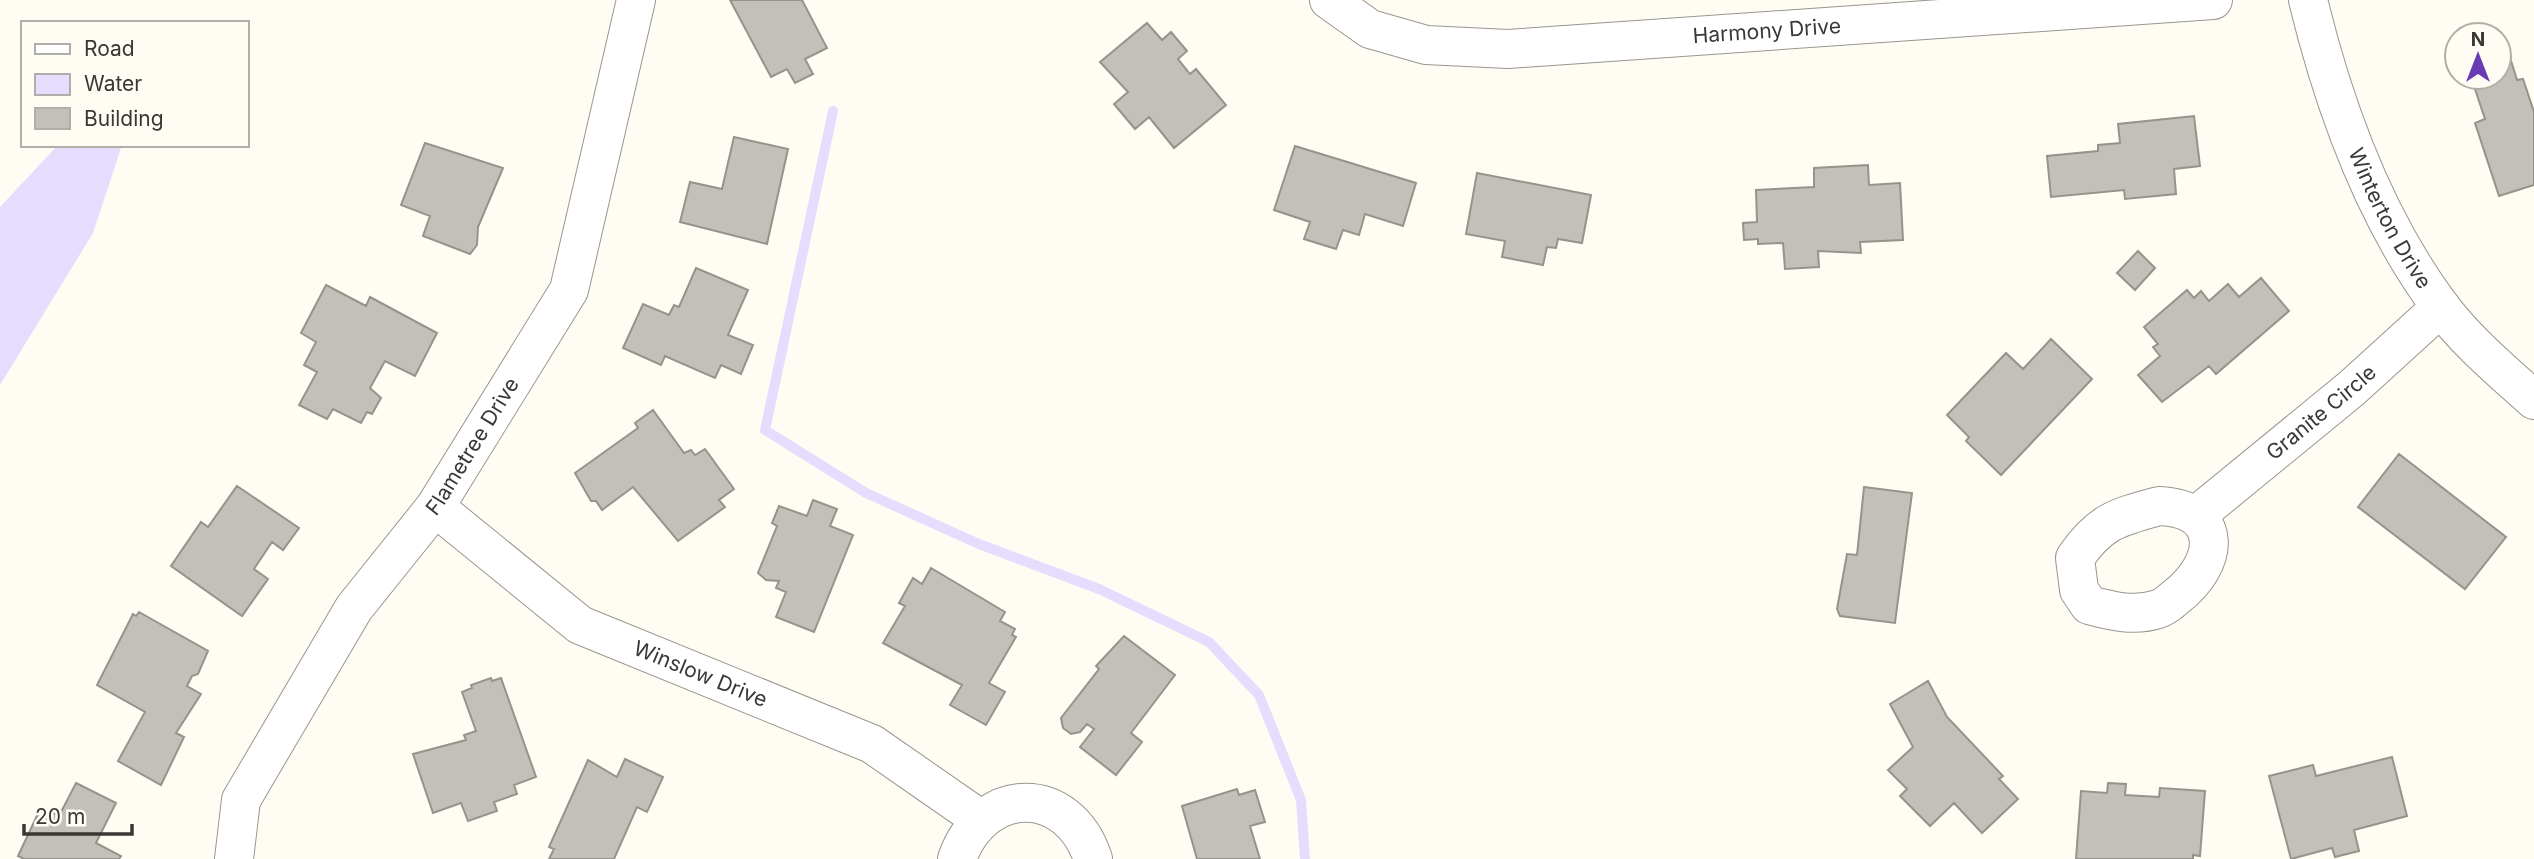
<svg xmlns="http://www.w3.org/2000/svg" width="2534" height="859" font-family="Inter,sans-serif">
<rect width="100%" height="100%" fill="#fffcf4"/>
<path fill="#e5ddfe" d="M58 145H122L93 233 0 385V207Z"/>
<g fill="none" stroke-linecap="round" stroke-linejoin="round">
<path stroke="#e5ddfe" stroke-width="10" d="M833 111 765 430 866 493 979 544 1099 589 1209 642 1259 695 1301 800 1305 859"/>
</g>
<path fill="#c3c0b9" stroke="#95938b" stroke-width="2" d="M730 0H802L827 48 805 59 813 74 795 83 787 69 771 77Z
M1147 23 1162 40 1171 32 1187 51 1178 59 1190 74 1196 69 1226 105 1174 148 1149 117 1135 129 1114 104 1128 92 1100 62Z
M2508 51 2517 80 2523 79 2534 112V185L2499 196 2475 123 2485 119 2471 77H2499V54Z
M2194 116 2200 166 2174 169 2176 194 2125 199 2124 190 2051 197 2047 156 2098 151V145L2120 143 2118 124Z
M734 137 788 149 767 244 680 222 690 182 722 189Z
M425 143 503 168 478 227 477 245 470 254 423 236 430 216 401 205Z
M1295 146 1416 183 1403 226 1365 214 1359 235 1343 230 1336 249 1304 239 1310 222 1274 210Z
M1868 165 1869 185 1900 183 1903 240 1860 242 1861 253 1818 251 1819 267 1785 269 1783 243 1758 244V239L1744 240 1743 223 1757 222 1756 190 1814 187V168Z
M1477 173 1591 195 1582 243 1558 239 1556 248 1547 247 1543 265 1502 257 1505 241 1466 234Z
M2138 251 2155 268 2135 290 2117 273Z
M696 268 748 290 728 335 753 345 741 374 721 365 715 378 665 356 661 365 623 348 643 304 669 315 674 305 679 307Z
M2261 278 2289 311 2216 374 2209 366 2162 402 2138 375 2160 356 2153 347 2158 344 2144 327 2187 290 2194 298 2201 291 2209 301 2228 284 2239 297Z
M326 285 366 306 370 297 437 333 415 376 385 361 370 388 381 398 372 414 367 412 361 423 333 409 327 419 299 405 317 372 304 365 316 342 301 333Z
M2051 339 2092 379 2001 475 1966 441 1969 437 1947 415 2006 353 2023 369Z
M653 410 684 453 691 450 695 455 705 449 734 489 719 500 725 507 678 541 633 487 602 510 596 501H591L575 473 638 428 635 423Z
M2399 454 2506 537 2465 589 2358 507Z
M237 486 299 528 283 550 272 542 254 569 268 579 242 616 171 566 201 522 208 527Z
M1864 487 1912 493 1895 623 1840 616 1837 609 1847 554 1857 555Z
M813 500 837 509 830 526 853 535 814 632 776 617 786 592 776 588 779 581 766 580 758 573 777 526 772 523 779 506 807 516Z
M931 568 1005 612 1000 621 1015 629 1012 635 1016 637 989 683 1005 692 986 725 950 705 962 685 883 643 905 606 899 603 913 578 922 584Z
M139 612 208 651 198 674 192 676 187 686 201 694 176 733 184 737 161 785 118 761 145 712 97 685 133 614 136 616Z
M1124 636 1175 675 1131 733 1142 742 1116 775 1080 747 1094 729 1087 724 1080 732 1071 734 1063 728 1061 718 1099 669 1096 666Z
M491 678 492 681 501 678 536 777 514 785 517 794 494 802 497 811 468 821 461 803 433 813 413 754 466 740 464 735 476 731 462 692 472 688 471 685Z
M1928 681 1947 717 2003 776 1999 779 2018 799 1982 833 1954 803 1930 826 1900 796 1907 789 1888 770 1913 747 1890 704Z
M2392 757 2407 816 2354 830 2359 851 2335 857 2332 848 2291 859 2269 776 2313 765 2316 776Z
M625 759 663 777 647 812 637 807 614 859H549L554 849 549 847 588 760 617 777Z
M76 783 116 803 96 843 121 856 119 859H24L18 856 41 807 59 816Z
M2108 783 2126 784 2125 795 2159 797 2160 788 2205 791 2200 856 2193 855V859H2076L2081 791 2107 793Z
M1237 789 1239 795 1255 790 1265 822 1250 826 1260 859H1197L1182 806Z"/>
<g fill="none" stroke-linecap="round" stroke-linejoin="round">
<g stroke="#99968f" stroke-width="40">
<g id="minor">
<path id="s1" d="M1329 0 1370 29 1426 45 1508 49 2213 0"/>
<path id="s2" d="M2308 0C2334 107 2374 217 2440 306 2467 342 2501 370 2534 400"/>
<path d="M2159 506C2226 509 2219 564 2176 597 2171 601 2165 607 2158 609 2134 617 2112 611 2089 605L2079 590 2075 558C2100 521 2118 517 2159 506Z"/>
<path id="s3" d="M435 507 580 625 872 744 980 819"/>
<path id="s4" d="M2197 515 2352 388 2441 307"/>
<path id="s5" d="M234 859 241 800 354 608 435 507 569 290 636 0"/>
<path d="M957 859C983 785 1068 783 1093 859"/>
</g>
</g>
<use href="#minor" stroke="#fff" stroke-width="38"/>
</g>
<g text-anchor="middle" stroke-width="6" stroke-linejoin="round" paint-order="stroke">
<g font-size="21" fill="#393835" stroke="#fffcf4">
<text dy="7" stroke="none"><textPath href="#s1" startOffset="450">Harmony Drive</textPath></text>
<text dy="7" stroke="none"><textPath href="#s2" startOffset="234">Winterton Drive</textPath></text>
<text dy="7" stroke="none"><textPath href="#s4" startOffset="161">Granite Circle</textPath></text>
<text dy="7" stroke="none"><textPath href="#s5" startOffset="483">Flametree Drive</textPath></text>
<text dy="7" stroke="none"><textPath href="#s3" startOffset="317">Winslow Drive</textPath></text>
</g>
</g>
<rect x="21" y="21" width="228" height="126" fill="#fffcf4" stroke="#b0aea8" stroke-width="2"/>
<rect x="35" y="44" width="35" height="10" fill="#ffffff" stroke="#b0aea8" stroke-width="2"/>
<text x="84" y="56" font-size="21" fill="#393835">Road</text>
<rect x="35" y="74" width="35" height="21" fill="#e5ddfe" stroke="#b0aea8" stroke-width="2"/>
<text x="84" y="91" font-size="21" fill="#393835">Water</text>
<rect x="35" y="108" width="35" height="21" fill="#c3c0b9" stroke="#b0aea8" stroke-width="2"/>
<text x="84" y="126" font-size="21" fill="#393835">Building</text>
<g transform="translate(2478 56)"><circle r="33" fill="#fffcf4" stroke="#b0aea8" stroke-width="2"/>
<path d="M0-5L12 26L0 18L-12 26Z" fill="#693cb4"/>
<text y="-10" font-size="19" font-weight="bold" text-anchor="middle" fill="#393835">N</text>
</g>
<path d="M24 824v10h108v-10" fill="none" stroke="#393835" stroke-width="3.5"/>
<text x="35" y="824" font-size="21" fill="#393835" stroke="#fffcf4" stroke-width="5" paint-order="stroke">20 m</text>
</svg>
